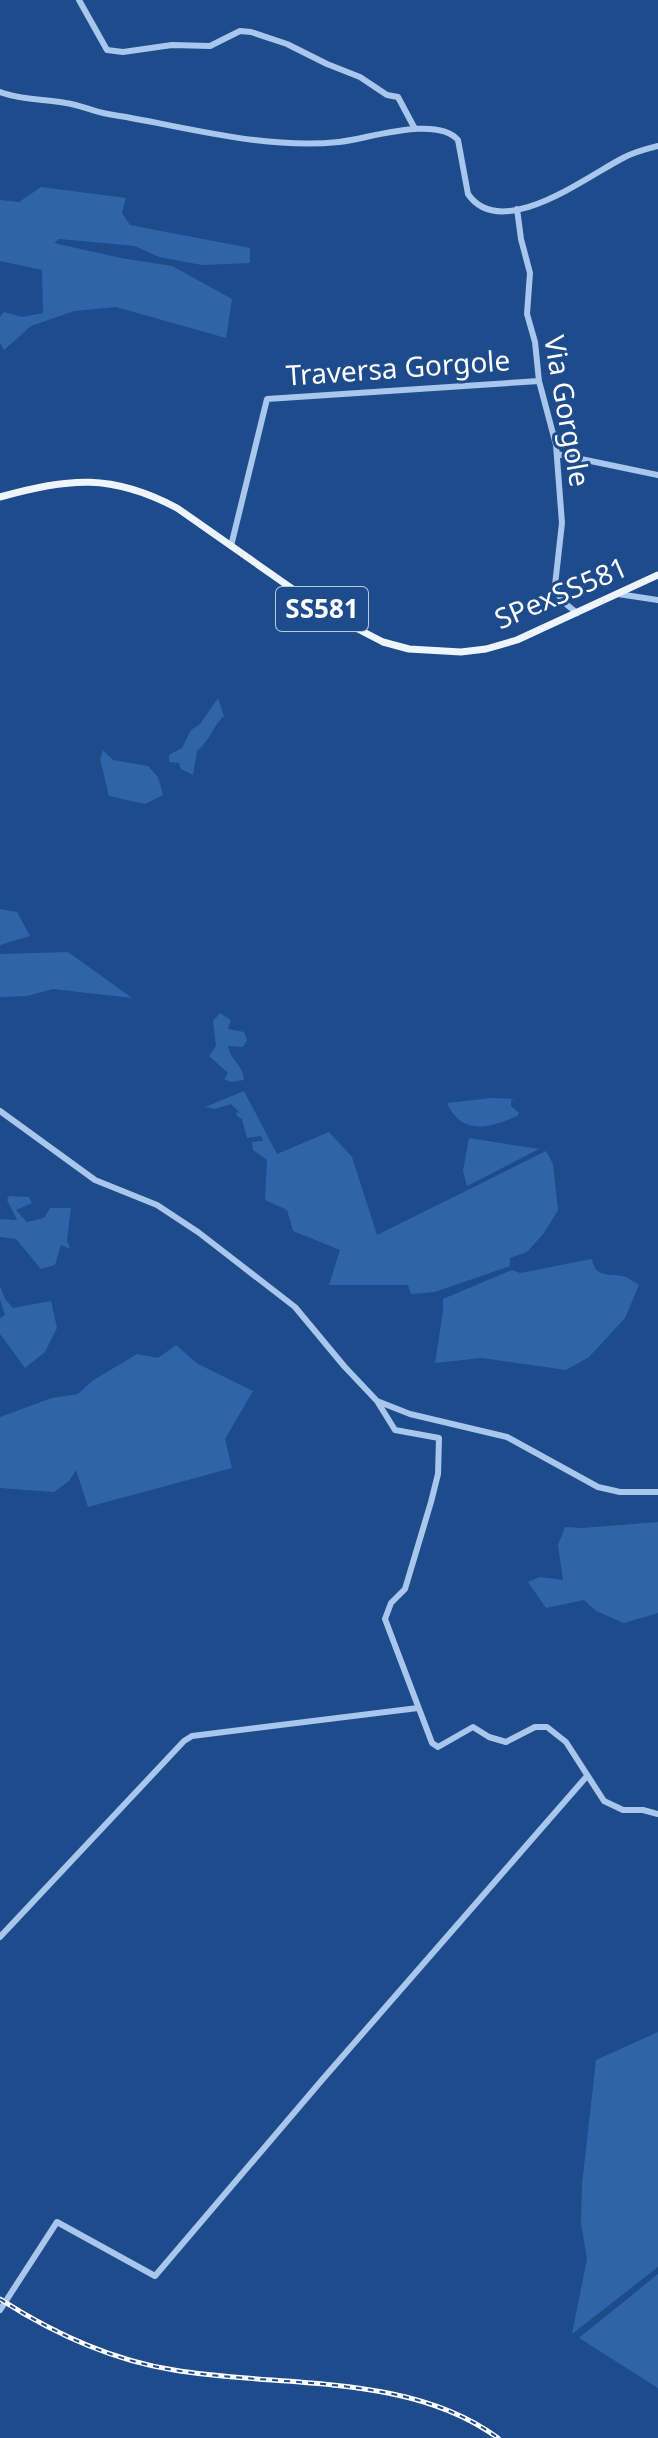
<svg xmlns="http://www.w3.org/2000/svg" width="658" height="2438" font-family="'Noto Sans',sans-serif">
<rect width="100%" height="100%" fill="#1d4b8c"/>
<path fill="#3064a9" d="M41 187 126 198 122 213 130 225 250 248V263L202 265 159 257 135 246 59 239 54 243 121 258 172 266 232 299 226 338 116 307 74 311 31 326 4 350 0 343V317L4 312 22 317 43 313 42 270 0 261V200L19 202Z
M218 698 224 716C212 727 210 741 197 751L193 775 181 769 179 763 169 762V755L182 748 191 730 200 724Z
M103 750 113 760 148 766 158 777 163 795 145 804 109 796 100 759Z
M0 909 17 912 30 936 0 945Z
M68 952 132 998 53 989 27 996 0 997V954Z
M220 1013 231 1020 228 1029 244 1032 247 1040 243 1047 228 1046C231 1062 242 1062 244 1080L231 1082 224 1079 228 1073 209 1056 216 1046 213 1021Z
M244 1091 277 1154 329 1132 352 1157 377 1235 546 1151 553 1164 558 1210 544 1233 527 1252 510 1258V1266L435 1292 411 1294 408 1285H329L340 1250 293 1231 287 1210 265 1200 267 1160 253 1150 252 1142 263 1141 261 1136 247 1138 242 1119 237 1116 236 1112 240 1113 231 1104 215 1109 205 1107Z
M491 1098 515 1099 511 1100V1106L519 1113 517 1116C489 1128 462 1136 447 1103Z
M469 1138 539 1149 467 1186 463 1171Z
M9 1196 29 1197 32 1203 16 1210 27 1222 44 1218 50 1208H71L67 1240 70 1249 61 1245 55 1265 41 1269 16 1239 0 1237V1219L17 1220 7 1200Z
M592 1259C596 1280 610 1272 626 1277 628 1278 638 1284 639 1285L625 1318 589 1357 566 1370 482 1358 435 1363 443 1311V1299L512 1270 520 1273Z
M0 1286 5 1299 13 1308 51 1301 57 1328 45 1352 25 1368 0 1334V1318L5 1315 0 1299Z
M176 1345 198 1364 253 1391 225 1439 232 1468 88 1507 76 1470 69 1481 54 1492 0 1488V1417L52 1398 78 1394 92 1381 137 1354 158 1358Z
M658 1522V1613L624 1623 596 1611 584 1600 546 1608 528 1582 540 1577 563 1580 558 1545 565 1527 582 1528Z
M658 2032V2267L572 2334 587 2259 581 2223 582 2184 596 2060Z
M658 2274V2388L579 2338Z"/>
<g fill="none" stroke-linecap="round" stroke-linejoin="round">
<path stroke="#a9c6ec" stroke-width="6" d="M79 0 107 50 123 52 172 45 210 46 240 31 251 32 287 44 327 64 360 77 387 95 398 97 415 129
M0 92C21 100 44 99 66 103 81 105 94 112 108 114 184 126 262 150 339 142 368 139 436 115 458 140L468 194C501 243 589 175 623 158 634 152 646 149 658 146
M517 209 521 239 530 273 527 314 535 342 539 381 556 445 562 523 555 585 561 600 577 613
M557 454 658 475
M231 546 267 399 539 381
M618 594 658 600
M0 1111 95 1180 157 1205 198 1232 295 1307 344 1366 377 1401 410 1414 507 1437 598 1487 620 1492H658
M377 1401 395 1430 439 1438 438 1474 431 1502 405 1589 391 1603 385 1619 432 1743 438 1747 473 1727 489 1737 506 1742 535 1727H547L566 1742 604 1801 623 1810H643L658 1814
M0 1937 184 1741 192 1736 418 1708
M0 2310 57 2222 155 2276 322 2080 587 1776"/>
<path stroke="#eff5ff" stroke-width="7" d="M0 497C70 478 111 473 177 508L327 613 383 642 409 649 461 652 486 649 517 640 658 575"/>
<g stroke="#fff" stroke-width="5">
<path id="rail" d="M0 2299C53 2333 111 2360 174 2370 280 2388 408 2372 498 2438"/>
</g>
<use href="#rail" stroke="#1d4b8c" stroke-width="2" stroke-dasharray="6" stroke-linecap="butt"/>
</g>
<g text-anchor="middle" stroke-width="6" stroke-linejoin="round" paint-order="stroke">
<rect fill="#1d4b8c" stroke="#bbc9dc" stroke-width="2" x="276" y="587" width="92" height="44" rx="6"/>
<g font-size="26" font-weight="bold" fill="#fff">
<text x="322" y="618">SS581</text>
</g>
<g font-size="28" fill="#fff" stroke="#1d4b8c">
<text transform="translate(398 368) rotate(-4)" y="10">Traversa Gorgole</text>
<text transform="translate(567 411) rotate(80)" y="10">Via Gorgole</text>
<text transform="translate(561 593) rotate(-23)" y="10">SPexSS581</text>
</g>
</g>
</svg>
